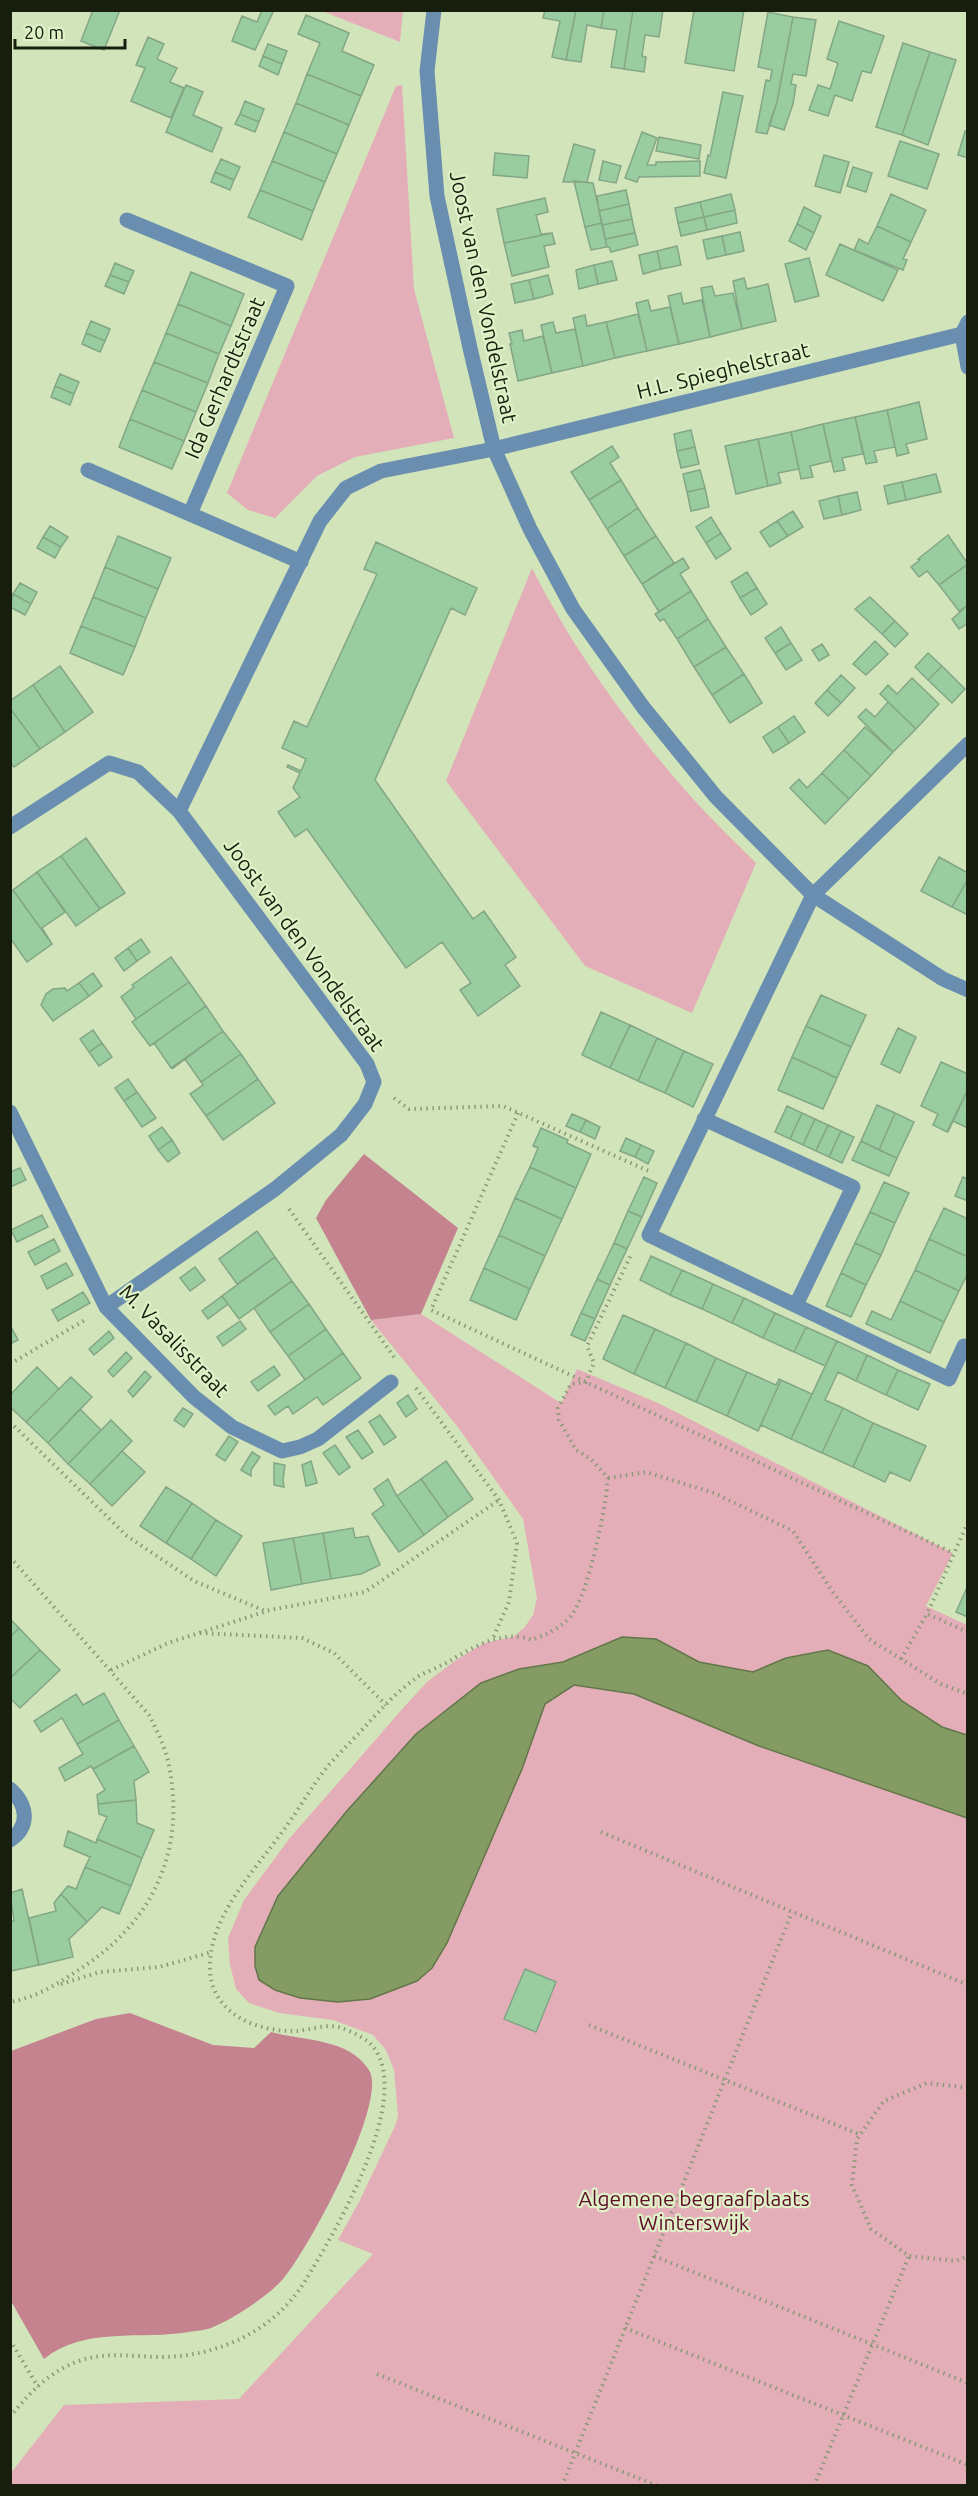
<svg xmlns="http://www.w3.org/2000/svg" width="978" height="2496" font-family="Ubuntu,sans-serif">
<rect width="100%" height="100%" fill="#d2e5ba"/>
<path fill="#e4aeb8" d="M322 11H403L400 42Z
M402 85 414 289 454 438 355 457 317 476 275 518 248 510 227 493 396 86Z
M532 568C572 648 627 723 685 790 707 815 732 839 756 863L692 1013 585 966 446 781Z
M421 1314 561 1403 577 1369 658 1403 953 1553 926 1606 967 1625V1735L942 1727 902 1701 868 1666 786 1658 753 1672 699 1662 656 1639 622 1637 563 1662 519 1669 416 1734 346 1812 278 1896 255 1947V1966L259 1980 398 1987C428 1978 432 1969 447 1943L522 1769 545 1703 574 1685 634 1694 759 1746 967 1818V2485L11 2486 10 2474 64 2405 239 2399 373 2254 338 2240 359 2202 395 2126 398 2116 394 2070 386 2050 373 2035 333 2020 279 2013 249 2003 236 1989 230 1965 228 1938 244 1900 289 1839 404 1707 427 1682 456 1660 484 1643 513 1637 524 1628 533 1615 537 1598 523 1519 457 1426 371 1320Z"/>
<path fill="#c5828f" d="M364 1154 458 1228 421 1314 371 1320 316 1218 326 1200Z
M130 2013 213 2045 254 2048 271 2032C303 2041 349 2038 369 2070 389 2101 307 2252 283 2279 267 2297 233 2319 211 2328 205 2330 196 2331 189 2332 142 2340 84 2326 44 2359L11 2301V2051L96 2019Z"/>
<path fill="#849c63" stroke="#63764a" stroke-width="1.5" d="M622 1637 656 1639 699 1662 753 1672 786 1658 828 1650 868 1666 902 1701 942 1727 967 1735V1818L759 1746 634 1694 574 1685 545 1704 522 1769 447 1943 432 1968 417 1981 370 1999 338 2002 300 1998 275 1990 259 1980 255 1966V1947L278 1896 346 1812 416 1734 481 1683 519 1669 563 1662Z"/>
<path fill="#99cc9e" stroke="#83a686" stroke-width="1.5" d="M93 10H120L104 50 81 41Z
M262 10H274L255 50 232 41 242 16 257 22Z
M545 10H576L566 60 552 57 560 21 543 18Z
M576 10H604L601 28 587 25 581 62 566 60Z
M604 10H633L624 69 611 67 617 30 601 28Z
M633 10H663L659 37 645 35 642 56 646 57 644 72 624 69Z
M694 10H744L734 71 685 63Z
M768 12 793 17 777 102 767 134 756 132 766 80 770 81 772 70 758 67Z
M306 15 349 33 342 51 374 65 361 96 307 74 320 43 298 34Z
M793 17 816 20 806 76 793 74 791 84 796 85 793 104 784 130 769 125 777 102Z
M839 21 884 36 871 73 862 71 852 101 835 95 828 116 809 110 818 85 830 89 838 63 827 59Z
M148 37 164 44 157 59 177 68 170 82 184 88 171 118 131 101 145 68 136 65Z
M903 43 930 52 902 135 876 127Z
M268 44 287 51 282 64 263 56Z
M930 52 956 60 928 145 902 135Z
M263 56 282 64 278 75 259 66Z
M307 74 361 96 349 125 296 103Z
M186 85 203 92 193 115 222 128 212 152 166 132Z
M723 92 743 96 726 178 704 173 708 155 710 156Z
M245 101 264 109 259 122 240 114Z
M296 103 349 125 337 154 284 132Z
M240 114 259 122 255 132 235 124Z
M965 131 968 132V158L958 155Z
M284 132 337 154 325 182 272 161Z
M642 132 657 138 647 165H656V162L700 161V176L639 177 637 182 625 178Z
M659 137 701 145 699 159 656 151Z
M900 141 939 154 927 189 888 176Z
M574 144 595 150 587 182H563Z
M495 153 529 156 527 178 493 175Z
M824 155 849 162 840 193 815 186Z
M221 159 240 167 234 180 215 172Z
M272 161 325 182 313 211 260 190Z
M603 161 621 166 616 183 599 180Z
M853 167 872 173 866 192 847 186Z
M215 172 234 180 230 190 211 182Z
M574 181 593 183 602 223 585 227Z
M260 190 313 211 302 240 248 217Z
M626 190 629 204 599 211 597 196Z
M731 194 735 210 704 217 700 202Z
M891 194 926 210 911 242 877 226Z
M545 198 548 212 536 215 541 234 552 233 504 243 497 209Z
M700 202 704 217 678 223 675 208Z
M629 204 632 219 602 225 599 211Z
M804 207 821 216 814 233 797 224Z
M735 210 737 223 707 230 704 217Z
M704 217 707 230 681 236 678 223Z
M632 219 635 233 605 239 602 225Z
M602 223 607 247 591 250 585 227Z
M797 224 814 233 806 250 789 241Z
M877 226 911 242 903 259 907 260 903 270 854 250 859 239 868 244Z
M740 232 744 251 726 255 722 236Z
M552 233 555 244 544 246 549 267 512 276 504 243Z
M635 233 638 245 611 252 609 247H607L605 239Z
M722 236 726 255 707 259 703 240Z
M840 244 898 270 883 301 826 275Z
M677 246 681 265 661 269 657 251Z
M657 251 661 269 643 274 639 255Z
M809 258 819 296 795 302 785 264Z
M612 261 617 280 598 284 594 265Z
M115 263 134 271 129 282 110 275Z
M594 265 598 284 579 289 576 270Z
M191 272 244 294 231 326 178 304Z
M110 275 129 282 124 294 105 286Z
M548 275 553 294 534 299 529 280Z
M744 278 747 289 768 284 776 321 742 329 733 281Z
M529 280 534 299 515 303 511 284Z
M712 286 715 296 733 293 742 329 710 337 701 288Z
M681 293 683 304 702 300 710 337 679 344 668 296Z
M648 300 651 311 670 307 679 344 647 351 636 303Z
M178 304 231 326 219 354 166 333Z
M638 314 647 351 615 358 606 322Z
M585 315 587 326 606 322 615 358 583 366 573 318Z
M91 321 110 329 105 341 86 333Z
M553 322 556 333 575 329 583 366 552 373 541 325Z
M522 330 524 341 543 336 552 373 518 381 510 344H512L509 333Z
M86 333 105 341 100 352 82 344Z
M166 333 219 354 208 383 154 362Z
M154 362 208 383 196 412 142 390Z
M60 374 79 382 74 394 55 386Z
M55 386 74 394 70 405 51 397Z
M142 390 196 412 184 441 130 419Z
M919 402 927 439 906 444 909 453 897 456 887 410Z
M887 410 895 447 874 451 877 462 866 464 855 417Z
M855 417 863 454 842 458 845 470 834 472 823 424Z
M130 419 184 441 172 469 119 447Z
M823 424 831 461 810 466 813 477 801 479 791 432Z
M691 430 695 447 677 451 674 434Z
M791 432 799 469 778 473 781 483 768 486 758 439Z
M758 439 768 486 736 494 725 446Z
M612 446 619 457 610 463 621 480 589 500 571 472Z
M695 447 699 464 681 468 677 451Z
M700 470 705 488 687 492 683 474Z
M936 474 941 492 906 500 902 482Z
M621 480 638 508 607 529 589 500Z
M902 482 906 500 888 504 884 486Z
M705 488 709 507 691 511 687 492Z
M857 492 861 510 842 515 838 496Z
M838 496 842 515 824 519 819 501Z
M638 508 656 536 624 556 607 529Z
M793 511 803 527 788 536 777 521Z
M711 517 721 533 706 543 696 527Z
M777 521 788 536 770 547 760 532Z
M50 526 68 537 61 547 43 537Z
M721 533 731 549 716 559 706 543Z
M948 535 968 564 939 585 927 571 919 577 911 567 920 560 918 559Z
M118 536 171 558 158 589 105 567Z
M656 536 674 563 642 584 624 556Z
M43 537 61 547 55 558 37 548Z
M376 542 477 588 465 615 451 608 375 780 473 919 484 911 516 957 505 965 520 986 478 1016 460 990 471 983 442 942 406 968 307 829 295 837 278 812 300 797 293 788 300 773 287 767 288 765 301 771 306 759 282 748 294 721 307 727 377 574 364 569Z
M683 558 689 568 680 574 691 591 659 612 642 584Z
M968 564V605L959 611 939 585Z
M105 567 158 589 146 618 93 597Z
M747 572 757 588 740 598 731 582Z
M20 583 37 592 31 604 13 594Z
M757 588 767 604 751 615 740 598Z
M691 591 708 619 677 639 664 619 660 621 655 614Z
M13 594 31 604 25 615 10 607Z
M93 597 146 618 135 647 81 626Z
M870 597 895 621 882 634 855 609Z
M968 605V623L959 629 952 619Z
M708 619 726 647 694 667 677 639Z
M895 621 908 634 895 647 882 634Z
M81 626 135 647 123 675 70 653Z
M781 627 791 643 775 653 765 638Z
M875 641 888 654 866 675 853 664Z
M791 643 802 660 786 670 775 653Z
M822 644 829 655 819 661 812 650Z
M726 647 744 674 712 695 694 667Z
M928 653 942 666 928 680 915 667Z
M60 666 93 712 65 732 33 685Z
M942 666 965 689 952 703 928 680Z
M744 674 762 703 730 723 712 695Z
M841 675 855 688 841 703 827 690Z
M912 678 939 704 916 729 880 694 888 685 897 694Z
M33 685 65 732 40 749 10 708V701Z
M827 690 841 703 828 716 815 703Z
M888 702 916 729 893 752 858 717 866 709 875 717Z
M10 708 40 749 14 767 10 762Z
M794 716 805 732 789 743 778 727Z
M778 727 789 743 773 753 763 737Z
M865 727 893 752 871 776 844 750Z
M844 750 871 776 849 799 822 773Z
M822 773 849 799 825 824 790 788 799 779 807 788Z
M86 838 125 893 100 909 61 856Z
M61 856 100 909 76 926 37 872Z
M939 857 968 873V879L952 907 921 891Z
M37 872 65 912 42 928 52 944 13 890Z
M968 879V915L952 907Z
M13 890 52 944 27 962 10 938V892Z
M141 939 150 952 137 961 128 948Z
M128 948 137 961 124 971 115 958Z
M171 957 189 982 136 1019 121 997 134 987 132 985Z
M93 973 102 986 89 996 79 983Z
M189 982 206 1006 150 1046 132 1022Z
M79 983 89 996 53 1021 41 1005 46 994 53 989 65 988 67 991Z
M821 995 866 1015 851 1047 806 1026Z
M206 1006 223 1031 171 1068 154 1043Z
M601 1012 630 1025 610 1068 582 1055Z
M630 1025 657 1038 638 1081 610 1068Z
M806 1026 851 1047 837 1078 792 1057Z
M898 1028 916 1037 900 1073 881 1064Z
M93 1030 102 1043 89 1052 80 1039Z
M223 1031 241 1054 201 1082 185 1059 172 1069Z
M657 1038 684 1051 665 1093 638 1081Z
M102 1043 112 1057 99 1066 89 1052Z
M684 1051 713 1064 693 1107 665 1093Z
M241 1054 258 1079 206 1116 190 1094 203 1085 201 1082Z
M792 1057 837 1078 823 1109 778 1090Z
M941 1062 968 1074V1089L947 1132 933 1125 938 1114 921 1106Z
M128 1079 137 1092 124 1101 115 1088Z
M258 1079 275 1103 223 1140 206 1116Z
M968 1089V1128L953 1121 948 1132Z
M137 1092 156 1118 142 1127 124 1101Z
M877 1105 895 1113 879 1150 861 1141Z
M787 1106 802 1113 790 1139 775 1132Z
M802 1113 815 1119 803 1145 790 1139Z
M895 1113 914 1122 897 1158 879 1150Z
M572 1114 586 1120 580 1132 566 1126Z
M815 1119 828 1125 816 1151 803 1145Z
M586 1120 600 1127 595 1139 580 1132Z
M828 1125 841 1131 829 1157 816 1151Z
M162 1127 172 1140 158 1150 149 1136Z
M541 1128 568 1140 567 1143 591 1154 576 1188 530 1167 538 1148 533 1146Z
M841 1131 854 1137 842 1163 829 1157Z
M626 1138 641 1145 635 1157 620 1151Z
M172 1140 180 1153 168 1162 158 1150Z
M861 1141 897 1158 889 1176 852 1160Z
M641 1145 654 1151 648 1164 635 1157Z
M530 1167 576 1188 562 1219 515 1198Z
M20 1168 26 1180 10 1187V1172Z
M644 1177 657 1183 642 1217 628 1211Z
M963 1177 968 1179V1201L955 1196Z
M884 1182 909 1193 895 1223 870 1212Z
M515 1198 562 1219 545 1256 499 1235Z
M944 1208 968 1219V1257L929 1239Z
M628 1211 642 1217 627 1249 614 1243Z
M870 1212 895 1223 881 1255 855 1243Z
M42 1215 48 1227 17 1242 11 1230Z
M257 1231 275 1257 237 1284 219 1259Z
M499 1235 545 1256 530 1289 484 1268Z
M54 1239 60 1251 35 1265 28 1252Z
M929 1239 968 1257V1273L959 1291 915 1270Z
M614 1243 627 1249 610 1285 597 1279Z
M855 1243 881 1255 866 1285 841 1273Z
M651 1256 682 1270 670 1295 640 1280Z
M275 1257 292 1281 239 1319 222 1296Z
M66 1263 73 1275 47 1289 41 1276Z
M195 1267 205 1280 190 1291 180 1278Z
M484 1268 530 1289 516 1320 470 1300Z
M682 1270 713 1284 702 1309 670 1295Z
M915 1270 959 1291 944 1322 900 1301Z
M841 1273 866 1285 851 1317 826 1306Z
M597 1279 610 1285 595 1319 581 1313Z
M292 1281 309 1304 270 1332 254 1308Z
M713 1284 744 1298 732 1323 702 1309Z
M83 1292 90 1303 58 1321 52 1310Z
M222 1296 228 1304 208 1319 202 1311Z
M744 1298 775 1313 763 1338 732 1323Z
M900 1301 944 1322 930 1353 866 1324 872 1311 891 1320Z
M309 1304 326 1329 288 1356 270 1332Z
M581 1313 595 1319 585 1341 571 1335Z
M775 1313 806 1327 794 1352 763 1338Z
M623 1315 655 1329 634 1374 603 1359Z
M240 1321 246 1329 223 1346 217 1337Z
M10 1325 18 1340 10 1344Z
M806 1327 837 1341 825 1366 794 1352Z
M326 1329 343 1353 305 1380 288 1356Z
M655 1329 686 1343 665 1388 634 1374Z
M109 1331 114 1338 94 1355 89 1349Z
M837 1341 867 1355 856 1381 838 1372 825 1400 843 1408 822 1453 791 1439Z
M686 1343 716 1358 696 1402 665 1388Z
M126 1352 132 1358 113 1377 108 1371Z
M343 1353 361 1378 323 1405 317 1397 293 1414 288 1406 275 1415 268 1406Z
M867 1355 898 1370 886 1395 856 1381Z
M716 1358 747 1372 727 1416 696 1402Z
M274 1366 280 1375 258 1391 251 1382Z
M37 1367 59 1389 26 1422 10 1407V1395Z
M898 1370 930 1384 918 1410 886 1395Z
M145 1371 151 1377 133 1397 128 1391Z
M747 1372 776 1385 779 1379 781 1380 758 1431 727 1416Z
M71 1377 92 1397 48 1443 26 1422Z
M781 1380 812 1394 791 1439 761 1425 758 1431Z
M408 1395 417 1409 406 1417 397 1403Z
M183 1408 193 1414 184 1427 174 1420Z
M843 1408 873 1423 853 1467 822 1453Z
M80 1409 101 1430 68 1464 48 1443Z
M380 1415 396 1437 384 1445 369 1422Z
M111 1420 132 1441 90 1484 68 1464Z
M873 1423 926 1446 910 1481 890 1472 885 1482 853 1467Z
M358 1430 373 1452 362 1459 346 1437Z
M229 1436 238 1442 225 1461 216 1455Z
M335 1445 350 1467 339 1475 323 1453Z
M122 1451 145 1472 112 1506 90 1484Z
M252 1452 260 1457 251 1470V1476L241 1470Z
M311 1461 317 1483 306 1486 302 1465Z
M446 1461 473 1499 448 1517 421 1479Z
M274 1463 285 1465 283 1480 284 1487 274 1485Z
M388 1479 397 1496 424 1535 399 1552 372 1514 384 1505 374 1489Z
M421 1479 448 1517 424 1535 397 1496Z
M166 1487 192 1503 166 1543 140 1526Z
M192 1503 216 1520 191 1559 166 1543Z
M216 1520 242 1536 216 1576 191 1559Z
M353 1528 355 1538 368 1536 380 1565 361 1574 331 1579 323 1533Z
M323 1533 331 1579 302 1584 293 1538Z
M293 1538 302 1584 271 1590 263 1543Z
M968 1585V1617L956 1612Z
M10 1619 19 1628 10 1637Z
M19 1628 40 1650 10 1678V1637Z
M40 1650 60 1670 20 1708 10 1698V1678Z
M104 1693 119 1720 77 1744 62 1718 41 1732 34 1721 76 1694 83 1705Z
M119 1720 134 1746 93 1769 91 1766 65 1781 59 1768 83 1754 77 1744Z
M134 1746 149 1772 134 1781 136 1800 98 1804 97 1795 105 1790 93 1769Z
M136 1800 137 1823 154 1830 142 1858 97 1839 107 1817 99 1814 98 1804Z
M68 1831 96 1843 97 1839 142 1858 131 1886 85 1867 90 1857 64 1846Z
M85 1867 131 1886 119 1914 102 1907 87 1922 61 1894 68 1886 76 1889Z
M22 1889 39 1965 11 1971 10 1921H14L10 1893Z
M61 1894 87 1922 69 1939 73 1957 39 1965 29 1918 56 1911 54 1903Z
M525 1969 556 1982 536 2032 504 2019Z"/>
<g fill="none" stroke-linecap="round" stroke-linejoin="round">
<path stroke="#8a9978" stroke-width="4" stroke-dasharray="1.5 4.5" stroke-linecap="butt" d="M394 1098 409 1109 503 1106 651 1172
M518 1113 431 1310 953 1553
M289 1209 394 1357
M10 1364 85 1320
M416 1388 499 1500 517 1543 509 1602 492 1640
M10 1422 127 1536 194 1581 265 1611 365 1592 499 1500
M608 1478 646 1472 714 1493 793 1531 832 1591 869 1639 941 1684 968 1694
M968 1522 927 1614 968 1632
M10 1557 149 1715C157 1731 166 1748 169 1766 186 1851 153 1922 80 1969 59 1983 36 1998 10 2002
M200 1633 302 1638 334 1653 386 1705
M901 1659 927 1614
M111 1670 168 1643 264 1612
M601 1832 968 1985
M61 1984 100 1972 159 1967 212 1952
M589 2025 861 2135
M968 2088 927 2083 884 2101 857 2139 852 2185 871 2229 909 2256 956 2261 968 2256
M654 2256 968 2383
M625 2328 968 2465
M10 2340 38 2387
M377 2374 658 2486
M10 2417C29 2393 50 2371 79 2361 107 2351 134 2357 163 2357 220 2356 275 2330 305 2281 334 2234 413 2100 374 2048 368 2039 352 2032 342 2028 327 2023 311 2030 297 2031 259 2032 214 2016 210 1972 207 1920 251 1875 279 1836 296 1814 310 1789 327 1767 341 1751 357 1736 371 1720 386 1704 401 1688 419 1676 428 1671 439 1667 448 1662 473 1647 503 1629 532 1640 547 1634 561 1628 571 1616 589 1593 606 1507 608 1478L591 1459 576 1450 559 1420 558 1408 571 1384 586 1382 594 1363 587 1346 631 1255
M562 2486 792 1912
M814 2486 909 2256"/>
<path stroke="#6a8eb0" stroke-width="15" d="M434 10 427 71 437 196 470 348 494 449 530 529 573 609 643 707 716 797 813 895 943 979 968 990
M127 220 287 286 190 514
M968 322 962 334 968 367
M88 470 301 562
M179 811 320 521 346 488 381 471 494 449 962 334
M10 827 109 763 138 772 179 811 367 1064 374 1082 365 1104 341 1135 275 1189 106 1307
M10 1112 106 1307 194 1397 232 1427 282 1451 300 1447 318 1439 391 1382
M704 1119 853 1187 796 1305
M964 1346 949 1379 649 1235 813 895 968 744
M10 1789C27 1804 31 1826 10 1840"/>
</g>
<g text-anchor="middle" stroke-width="4.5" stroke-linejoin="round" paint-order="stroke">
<g font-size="21" fill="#171e0e" stroke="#dff2c7">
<text transform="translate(483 297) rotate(78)" y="7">Joost van den Vondelstraat</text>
<text transform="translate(723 371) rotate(-14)" y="7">H.L. Spieghelstraat</text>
<text transform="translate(225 378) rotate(-67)" y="7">Ida Gerhardtstraat</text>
<text transform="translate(304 945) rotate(54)" y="7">Joost van den Vondelstraat</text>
<text transform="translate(174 1341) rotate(46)" y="7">M. Vasalisstraat</text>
</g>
<g font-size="21" fill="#5e0c28" stroke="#dff2c7">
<text x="694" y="2206">Algemene begraafplaats<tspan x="694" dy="24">Winterswijk</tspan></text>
</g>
</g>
<rect width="978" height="2496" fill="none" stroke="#171e0e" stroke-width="24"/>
<path d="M15 39v9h110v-9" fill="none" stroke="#171e0e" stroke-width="3"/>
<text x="24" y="39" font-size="18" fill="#171e0e" stroke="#dff2c7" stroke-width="4.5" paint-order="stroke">20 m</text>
</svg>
